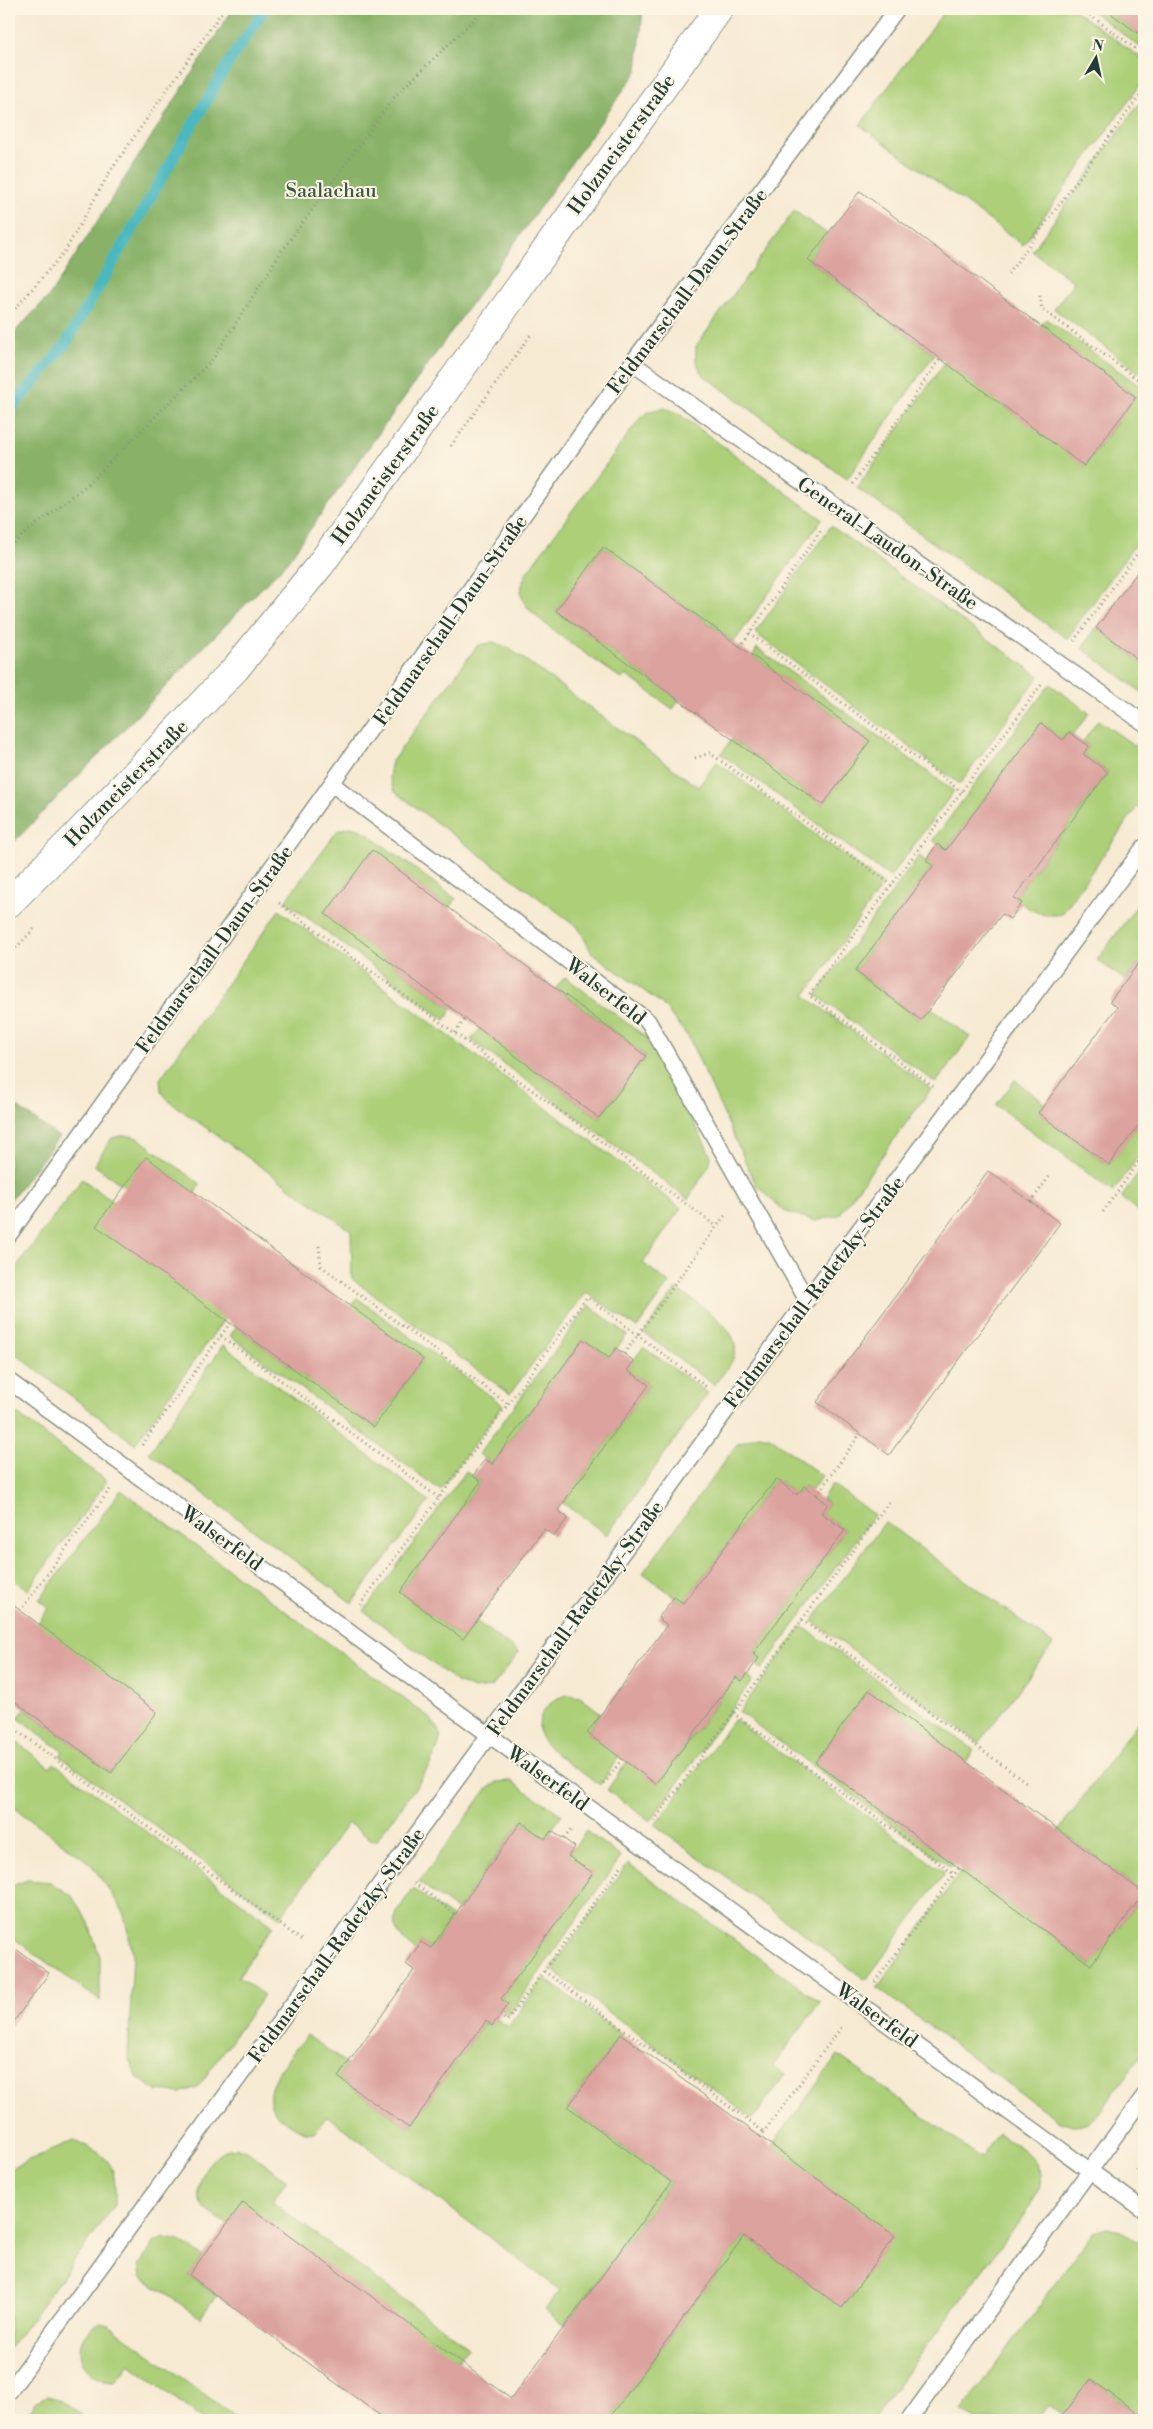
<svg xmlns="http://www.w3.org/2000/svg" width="1153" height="2429" font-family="'Libre Bodoni',serif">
<rect width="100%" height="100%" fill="#fcf5e5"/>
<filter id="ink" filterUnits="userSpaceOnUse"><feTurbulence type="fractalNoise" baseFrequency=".02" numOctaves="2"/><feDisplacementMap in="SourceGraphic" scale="10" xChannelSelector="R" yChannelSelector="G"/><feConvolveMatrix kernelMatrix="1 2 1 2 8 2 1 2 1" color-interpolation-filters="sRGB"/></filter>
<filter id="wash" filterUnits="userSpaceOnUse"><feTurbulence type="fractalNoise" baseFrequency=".0096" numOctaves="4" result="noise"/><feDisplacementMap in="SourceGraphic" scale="20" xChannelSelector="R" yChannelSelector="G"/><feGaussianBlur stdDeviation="1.12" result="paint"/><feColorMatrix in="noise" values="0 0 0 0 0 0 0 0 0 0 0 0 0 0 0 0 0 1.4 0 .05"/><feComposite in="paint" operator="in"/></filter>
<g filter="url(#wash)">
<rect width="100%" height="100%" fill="#f7ead3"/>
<path fill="#accf78" stroke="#668656" d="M946 9H1073L1144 60V80L1023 245 860 125Z
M1089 9H1105L1144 38V50Z
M1144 97V376L1054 309 1074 282 1032 251Z
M794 211 828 234 808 260 934 355 847 479 703 375 696 361V346Z
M1046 319 1144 389V532L1067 639 857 488 945 362 1085 466 1136 397 1040 326Z
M664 408 678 413 822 519 734 642 603 547 556 611 679 700 673 709 626 675 622 679C603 665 526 616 522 598 519 589 524 580 527 572L641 417 650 411Z
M831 526 1039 676 960 784 755 633Z
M1096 628 1144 664V694L1082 648Z
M493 642 509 648 698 787 717 762 883 884 805 996 931 1089 839 1215 816 1221 784 1211 756 1185 689 1038 662 1004 592 953 578 927 395 792 389 777 392 761 477 646Z
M757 648 954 791 890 877 721 754 732 739 823 805 870 741 753 656Z
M1050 684 1089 713 1073 735 1069 732 1063 740 1041 724 946 850 933 840Z
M1098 720 1144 752V797L1062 914C1042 918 1030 910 1014 898L1108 772 1083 754 1089 746 1083 742Z
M351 827 362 830 456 899 450 908 372 851 325 913 452 1009 445 1020 285 901 338 830Z
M919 856 933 866 855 971 920 1020 930 1007 970 1037 936 1083 816 995Z
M1144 896V969L1138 964 1125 980 1097 960Z
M279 910 681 1208 643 1263 669 1283 637 1328 586 1292 510 1394 352 1279 351 1231 170 1102 161 1091 160 1079Z
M565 977 647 1038 658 1053 711 1156 710 1164 688 1199 471 1040 480 1029 599 1118 646 1056 556 988Z
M1015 1080 1045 1103 1039 1113 1108 1165 1144 1118V1149L1113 1192 996 1105Z
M126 1135 138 1138 200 1184 195 1193 125 1187 94 1165 112 1138Z
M1144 1164V1215L1121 1198Z
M82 1179 114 1202 225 1318 135 1444 9 1349V1277Z
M676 1289C695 1303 744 1328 734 1356 731 1366 720 1377 714 1385L644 1333Z
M357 1298 503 1405 440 1490 230 1336 236 1327 374 1427 423 1359 350 1308Z
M589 1305 627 1335 609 1358 583 1339 492 1464 479 1454Z
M223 1345 429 1501 352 1603 149 1453Z
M643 1347 708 1393 607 1535 563 1503 649 1385 627 1370Z
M9 1408 107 1481 28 1590 12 1579 9 1584Z
M759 1435 770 1437 822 1476 811 1491 804 1486 797 1495 776 1479 683 1603 643 1573 737 1444Z
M466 1471 481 1481 400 1592 463 1639 476 1621 519 1653 492 1687 474 1689 457 1682 364 1611Z
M832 1484 874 1515 762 1669 755 1664 759 1658 753 1654 845 1530 821 1513 828 1504 822 1499Z
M121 1490 430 1718C433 1723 439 1729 440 1734 444 1757 389 1822 375 1842L348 1823 280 1918 60 1756 63 1751 18 1718 25 1709 111 1773 156 1712 37 1624 49 1608 39 1600Z
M885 1522 1053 1644 979 1743 812 1621Z
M802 1626 974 1750 966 1762 869 1690 815 1762 953 1863 950 1867 739 1712Z
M746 1676 752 1681 650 1821 607 1790 627 1762 657 1784 736 1677 742 1681Z
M567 1695 580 1697 601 1713 587 1733 619 1756 600 1785C585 1774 546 1751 540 1735 538 1729 539 1722 541 1716 547 1704 554 1699 567 1695Z
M1144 1714V1893L1059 1830Z
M734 1719 945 1873 866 1980 655 1825Z
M9 1736 50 1768 54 1763 273 1926 238 1977 264 1995 198 2087 180 2093 157 2091 137 2077 128 2057 133 1954 123 1911 91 1864 9 1804Z
M511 1781 562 1815 545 1839 521 1822 457 1910 419 1882 486 1790 497 1782Z
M586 1831 621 1857 509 2015 503 2010 501 1999 592 1874 568 1856Z
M628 1863 820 2002 773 2066 785 2075 753 2119 551 1969Z
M962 1870 1091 1965 1144 1893V2051L1099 2113 1086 2124 1073 2125 1059 2121 877 1988Z
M28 1880 50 1882 72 1896 88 1922 100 1957V2001L9 1935V1887Z
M413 1889 453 1918 431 1948 421 1942 416 1951C384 1925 392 1918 413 1889Z
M544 1978 621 2034 568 2107 671 2182 565 2325 545 2310 560 2290 327 2116 315 2132 305 2133C296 2127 280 2120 274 2111 257 2087 294 2053 307 2035L347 2064 338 2077 409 2128 486 2021 492 2025 497 2019 508 2027Z
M838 2055 981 2158 999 2133C1017 2146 1045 2159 1040 2185 1039 2192 1033 2200 1030 2206L872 2420H608L744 2236 842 2307 894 2236 772 2146Z
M74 2140C112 2158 116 2162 115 2205L9 2349V2169Z
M237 2148 248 2152 287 2180 272 2202 468 2347 458 2360 227 2224C219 2219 207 2213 202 2205 191 2190 209 2155 225 2150 228 2149 233 2149 237 2148Z
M1107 2228 1122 2231 1144 2247V2418L1091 2379 1064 2415 1048 2404 1036 2420H975L962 2411 1093 2232Z
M165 2238 180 2241 203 2256 189 2276 217 2296 200 2318 141 2276 139 2265 155 2242Z
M102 2323 109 2325 237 2418 235 2420H204L129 2364 115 2382C80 2383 64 2336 102 2323Z
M47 2396 59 2399 89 2420H22L36 2401Z"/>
<path fill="#89b268" stroke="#54784e" d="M233 9H643L637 71 287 562 9 847V338L50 295Z
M9 1101 59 1137 9 1202Z"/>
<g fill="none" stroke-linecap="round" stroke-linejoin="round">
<path stroke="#49b8c0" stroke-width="11" d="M9 412 65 345 228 64 265 9"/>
</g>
<g id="blocks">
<path fill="#dca39e" d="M1105 9H1144V38Z
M860 191 1136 397 1084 466 808 260Z
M603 547 870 741 823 805 556 611Z
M1144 563V664L1096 628Z
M1041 723 1063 740 1069 732 1089 746 1083 754 1108 772 1014 898 1022 903 1010 919 1002 914 921 1020 855 971 933 866 926 860 937 844 946 850Z
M372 850 646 1056 599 1118 325 914Z
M1138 964 1144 969V1118L1109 1165 1038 1113 1117 1007 1110 1001Z
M146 1157 423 1359 374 1427 96 1226Z
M988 1171 1060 1223 889 1455 817 1402Z
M583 1339 609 1358 616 1348 634 1361 627 1370 649 1385 558 1510 568 1518 554 1536 544 1529 463 1639 400 1592 481 1481 473 1476 485 1459 492 1464Z
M776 1479 797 1495 804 1486 828 1504 821 1513 845 1530 753 1654 759 1658 746 1676 742 1681 736 1677 656 1784 587 1733 667 1625 658 1618 674 1597 683 1603Z
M9 1602 157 1712 111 1773 9 1697Z
M869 1690 1144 1893 1091 1965 815 1762Z
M521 1822 545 1839 551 1831 564 1839 575 1847 568 1856 593 1873 501 1999 508 2004 497 2019 492 2026 486 2021 409 2128 338 2077 414 1970 406 1964 421 1942 431 1948Z
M9 1944 49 1973 9 2028Z
M621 2034 895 2236 842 2308 744 2236 608 2420H386L189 2275 243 2202 511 2399 671 2182 568 2107Z
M1091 2379 1144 2418V2420H1059Z"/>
</g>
</g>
<g filter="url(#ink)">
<use href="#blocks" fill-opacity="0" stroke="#8b9484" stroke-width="1"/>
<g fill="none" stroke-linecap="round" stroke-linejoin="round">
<g stroke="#8b9484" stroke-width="18">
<path id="service" d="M632 363 1144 723
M332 784 648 1021 807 1300
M9 1235 632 363 897 9
M9 1381 489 1735 1144 2210
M9 2392 807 1300 1144 847
M909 2420 1144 2096"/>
</g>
<g stroke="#8b9484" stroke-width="30">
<path id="tertiary" d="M9 903 76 836 236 668 320 565 719 9"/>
</g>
<path stroke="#8b9484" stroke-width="3" stroke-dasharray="1 4" stroke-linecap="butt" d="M1082 9 1144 55
M1008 274 1144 90
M1040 296 1042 309 1144 384
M9 316 65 251 111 170 224 9
M451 446 532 333
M853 484 940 359
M9 546 88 484 213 359 282 251 395 96 485 9
M749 633 962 792
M1074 641 1144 544
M740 647 821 530
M695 758 710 753 892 885
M279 903 717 1227
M9 955 34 929
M455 1033 465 1019
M933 1086 809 995 1042 684
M1031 1202 1051 1174
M1103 1212 1144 1154
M319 1246 321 1266 508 1404
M221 1336 439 1498
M624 1354 726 1214
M142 1445 230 1323
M817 1495 860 1434
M360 1605 587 1297 708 1388
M20 1611 111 1488
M802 1620 1026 1782
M733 1713 954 1874
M9 1730H16L304 1942
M604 1784 622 1759
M654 1821 891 1499
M564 1839 571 1830
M414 1883 455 1914
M544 1971 764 2132
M875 1982 959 1868
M500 2015 507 2021 623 1864
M760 2137 843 2025
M1136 2171 1144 2160"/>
<use href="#service" stroke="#fff" stroke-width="15"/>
<use href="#tertiary" stroke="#fff" stroke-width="28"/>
</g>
</g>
<g text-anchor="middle" stroke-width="4" stroke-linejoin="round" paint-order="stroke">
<g font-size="20" fill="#1f3d34" stroke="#fcf5e5">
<text transform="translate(621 144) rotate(-54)" y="7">Holzmeisterstraße</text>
<text transform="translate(687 291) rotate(-53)" y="7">Feldmarschall-Daun-Straße</text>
<text transform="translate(385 474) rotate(-54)" y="7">Holzmeisterstraße</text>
<text transform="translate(888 543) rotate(35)" y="7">General-Laudon-Straße</text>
<text transform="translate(450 620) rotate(-55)" y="7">Feldmarschall-Daun-Straße</text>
<text transform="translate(126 783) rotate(-46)" y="7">Holzmeisterstraße</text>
<text transform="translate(214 949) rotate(-54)" y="7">Feldmarschall-Daun-Straße</text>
<text transform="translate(606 991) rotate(38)" y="7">Walserfeld</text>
<text transform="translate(814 1292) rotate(-53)" y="7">Feldmarschall-Radetzky-Straße</text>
<text transform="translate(222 1538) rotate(36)" y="7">Walserfeld</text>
<text transform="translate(575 1618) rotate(-54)" y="7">Feldmarschall-Radetzky-Straße</text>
<text transform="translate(548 1778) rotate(36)" y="7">Walserfeld</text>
<text transform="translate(336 1945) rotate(-54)" y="7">Feldmarschall-Radetzky-Straße</text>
<text transform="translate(877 2015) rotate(36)" y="7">Walserfeld</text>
</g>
<g font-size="20" fill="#3b5a42" stroke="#fcf5e5">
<text x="331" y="197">Saalachau</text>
</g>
</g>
<rect width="1153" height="2429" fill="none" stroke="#fcf5e5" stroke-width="30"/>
<g transform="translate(1096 58) rotate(9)" stroke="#fcf5e5" stroke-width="4" paint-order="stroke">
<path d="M0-4L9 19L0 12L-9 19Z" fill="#1f3d34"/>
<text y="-8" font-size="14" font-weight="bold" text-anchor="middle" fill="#1f3d34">N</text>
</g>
</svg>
